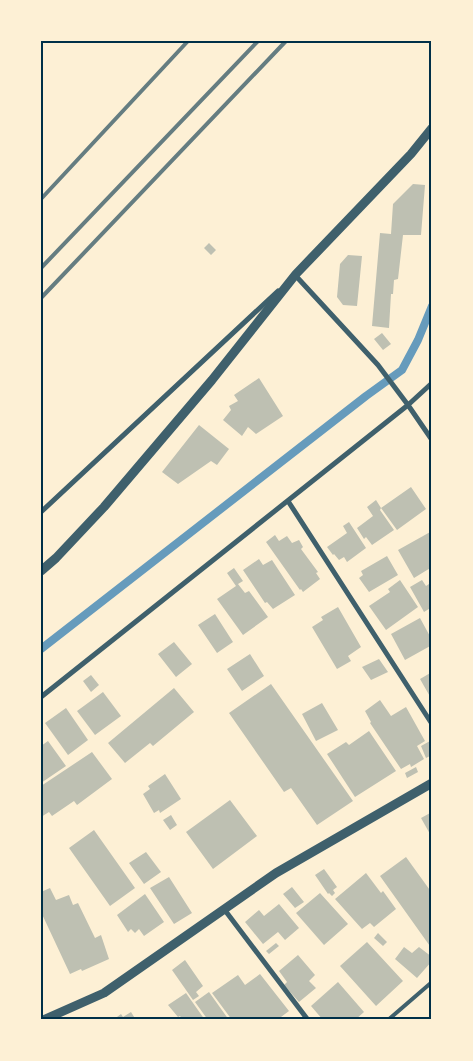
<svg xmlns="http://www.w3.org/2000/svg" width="473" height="1061" font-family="Karla,sans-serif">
<rect width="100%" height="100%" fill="#fdf0d5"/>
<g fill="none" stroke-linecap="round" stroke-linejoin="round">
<path stroke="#669bbc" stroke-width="8" d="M41 649 366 396 402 370 418 340 432 306"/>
</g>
<path fill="#bec0b2" d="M413 184 425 185 421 235H403L398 279 394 280 393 294H391L389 328 372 326 380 233 391 234 393 204Z
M209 243 216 250 211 255 204 248Z
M348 255 362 256 357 306 343 305 337 297 340 264Z
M382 333 391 344 383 350 374 339Z
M259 378 283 416 256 434 248 427 242 436 223 420 231 410 229 406 238 401 234 395Z
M199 425 229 449 217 465 211 461 178 484 162 472Z
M411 487 426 509 397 530 381 508Z
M376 500 381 508 380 510 394 530 372 545 366 537 364 539 357 528 373 516 367 507Z
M349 522 366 548 347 562 344 557 339 560 334 554 333 555 327 547 347 533 343 526Z
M432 531V567L414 578 398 550Z
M275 535 279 541 287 536 292 543 299 540 303 547 301 549 318 572 316 573 320 579 303 592 301 589 300 590 266 542Z
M387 556 398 575 369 592 359 578 363 575 361 571Z
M259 559 263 565 272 560 295 595 273 609 267 602 265 603 243 570Z
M234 568 243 581 238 584 245 593 249 591 268 617 243 635 217 599 236 586 227 573Z
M400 580 418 607 386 630 369 606 390 592 388 589Z
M422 580 426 586 432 582V607L424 612 410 587Z
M338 607 361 647 348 656 351 661 337 669 312 627 323 620 321 617Z
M215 614 233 642 217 653 198 625Z
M420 618 432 640V645L405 660 391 634Z
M174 642 192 664 176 677 158 654Z
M250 654 264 676 242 691 227 669Z
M379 659 388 672 371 680 362 667Z
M432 672V700L420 679Z
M91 675 99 685 91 692 83 681Z
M271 684 353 801 317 825 291 788 284 792 229 713Z
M174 688 194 712 153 746 150 743 125 763 108 743Z
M103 692 121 716 95 735 77 711Z
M380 700 391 716 406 707 425 741 417 746 424 759 411 767 410 764 401 769 370 723 371 722 365 711Z
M322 703 338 730 316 741 302 714Z
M66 708 88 740 68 755 45 723Z
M369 731 396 771 355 797 327 754 346 742 349 745Z
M48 741 66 766 41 783V746Z
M430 741 432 745V755L426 758 421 746Z
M92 752 112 779 77 805 74 801 52 816 49 812 41 817V786Z
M416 767 418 772 407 778 405 773Z
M165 774 181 799 160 813 159 810 154 813 143 794 150 789 148 786Z
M230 800 257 836 213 869 186 832Z
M432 812V834H430L421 818Z
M171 815 177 825 170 830 163 820Z
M94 830 135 888 110 906 69 848Z
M146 852 161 872 144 884 129 863Z
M406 857 432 893V949L380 876Z
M324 869 337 887 333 890 335 893 332 896 329 893 328 894 315 875Z
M366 873 381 893 383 891 396 909 374 927 370 923 362 929 335 899Z
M169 877 192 913 174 924 150 888Z
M292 887 304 902 295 908 283 894Z
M50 888 56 900 69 895 73 905 78 903 95 938 101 935 109 959 82 971 81 969 70 974 41 912V892Z
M320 893 348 924 324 945 296 913Z
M145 894 164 922 144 936 139 929 135 933 131 929 128 932 117 915Z
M279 904 299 928 285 940 278 932 263 944 245 922 259 910 264 916Z
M378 933 387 942 383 946 374 938Z
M367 942 403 981 376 1006 340 966Z
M276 943 279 946 269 954 266 951Z
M404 947 412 953 419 947 432 957V961L417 978 395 959Z
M298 955 315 975 309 981 316 988 299 1002 284 985 287 982 279 971Z
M185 960 203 986 196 992 199 996 193 1000 172 970Z
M260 974 289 1011 277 1020H232L212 993 238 975 245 985Z
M338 982 364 1012 355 1020H323L311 1006Z
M209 992 229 1020H208L195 1002Z
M186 993 205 1020H183L180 1016 178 1017 168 1005Z
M131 1012 136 1020H113L121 1014 123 1017Z"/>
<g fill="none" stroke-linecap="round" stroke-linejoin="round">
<path stroke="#3f606c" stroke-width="4" d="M388 1020 432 982"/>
<path stroke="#3f606c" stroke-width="5" d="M295 275 378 365 408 405 432 440
M288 501 432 724
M41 512 278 291
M41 697 408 405 432 383
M224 909 308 1020"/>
<path stroke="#3f606c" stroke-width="9" d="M41 571 56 558 104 507 212 380 296 274 411 154 432 128
M43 1020 104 993 276 873 432 783"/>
<path stroke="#657d81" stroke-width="4" d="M41 199 188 41
M41 268 258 41
M41 298 286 41"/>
</g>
<rect width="473" height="1061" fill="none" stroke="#fdf0d5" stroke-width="85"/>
<rect x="42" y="42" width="388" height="976" fill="none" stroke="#003049" stroke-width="2"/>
</svg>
